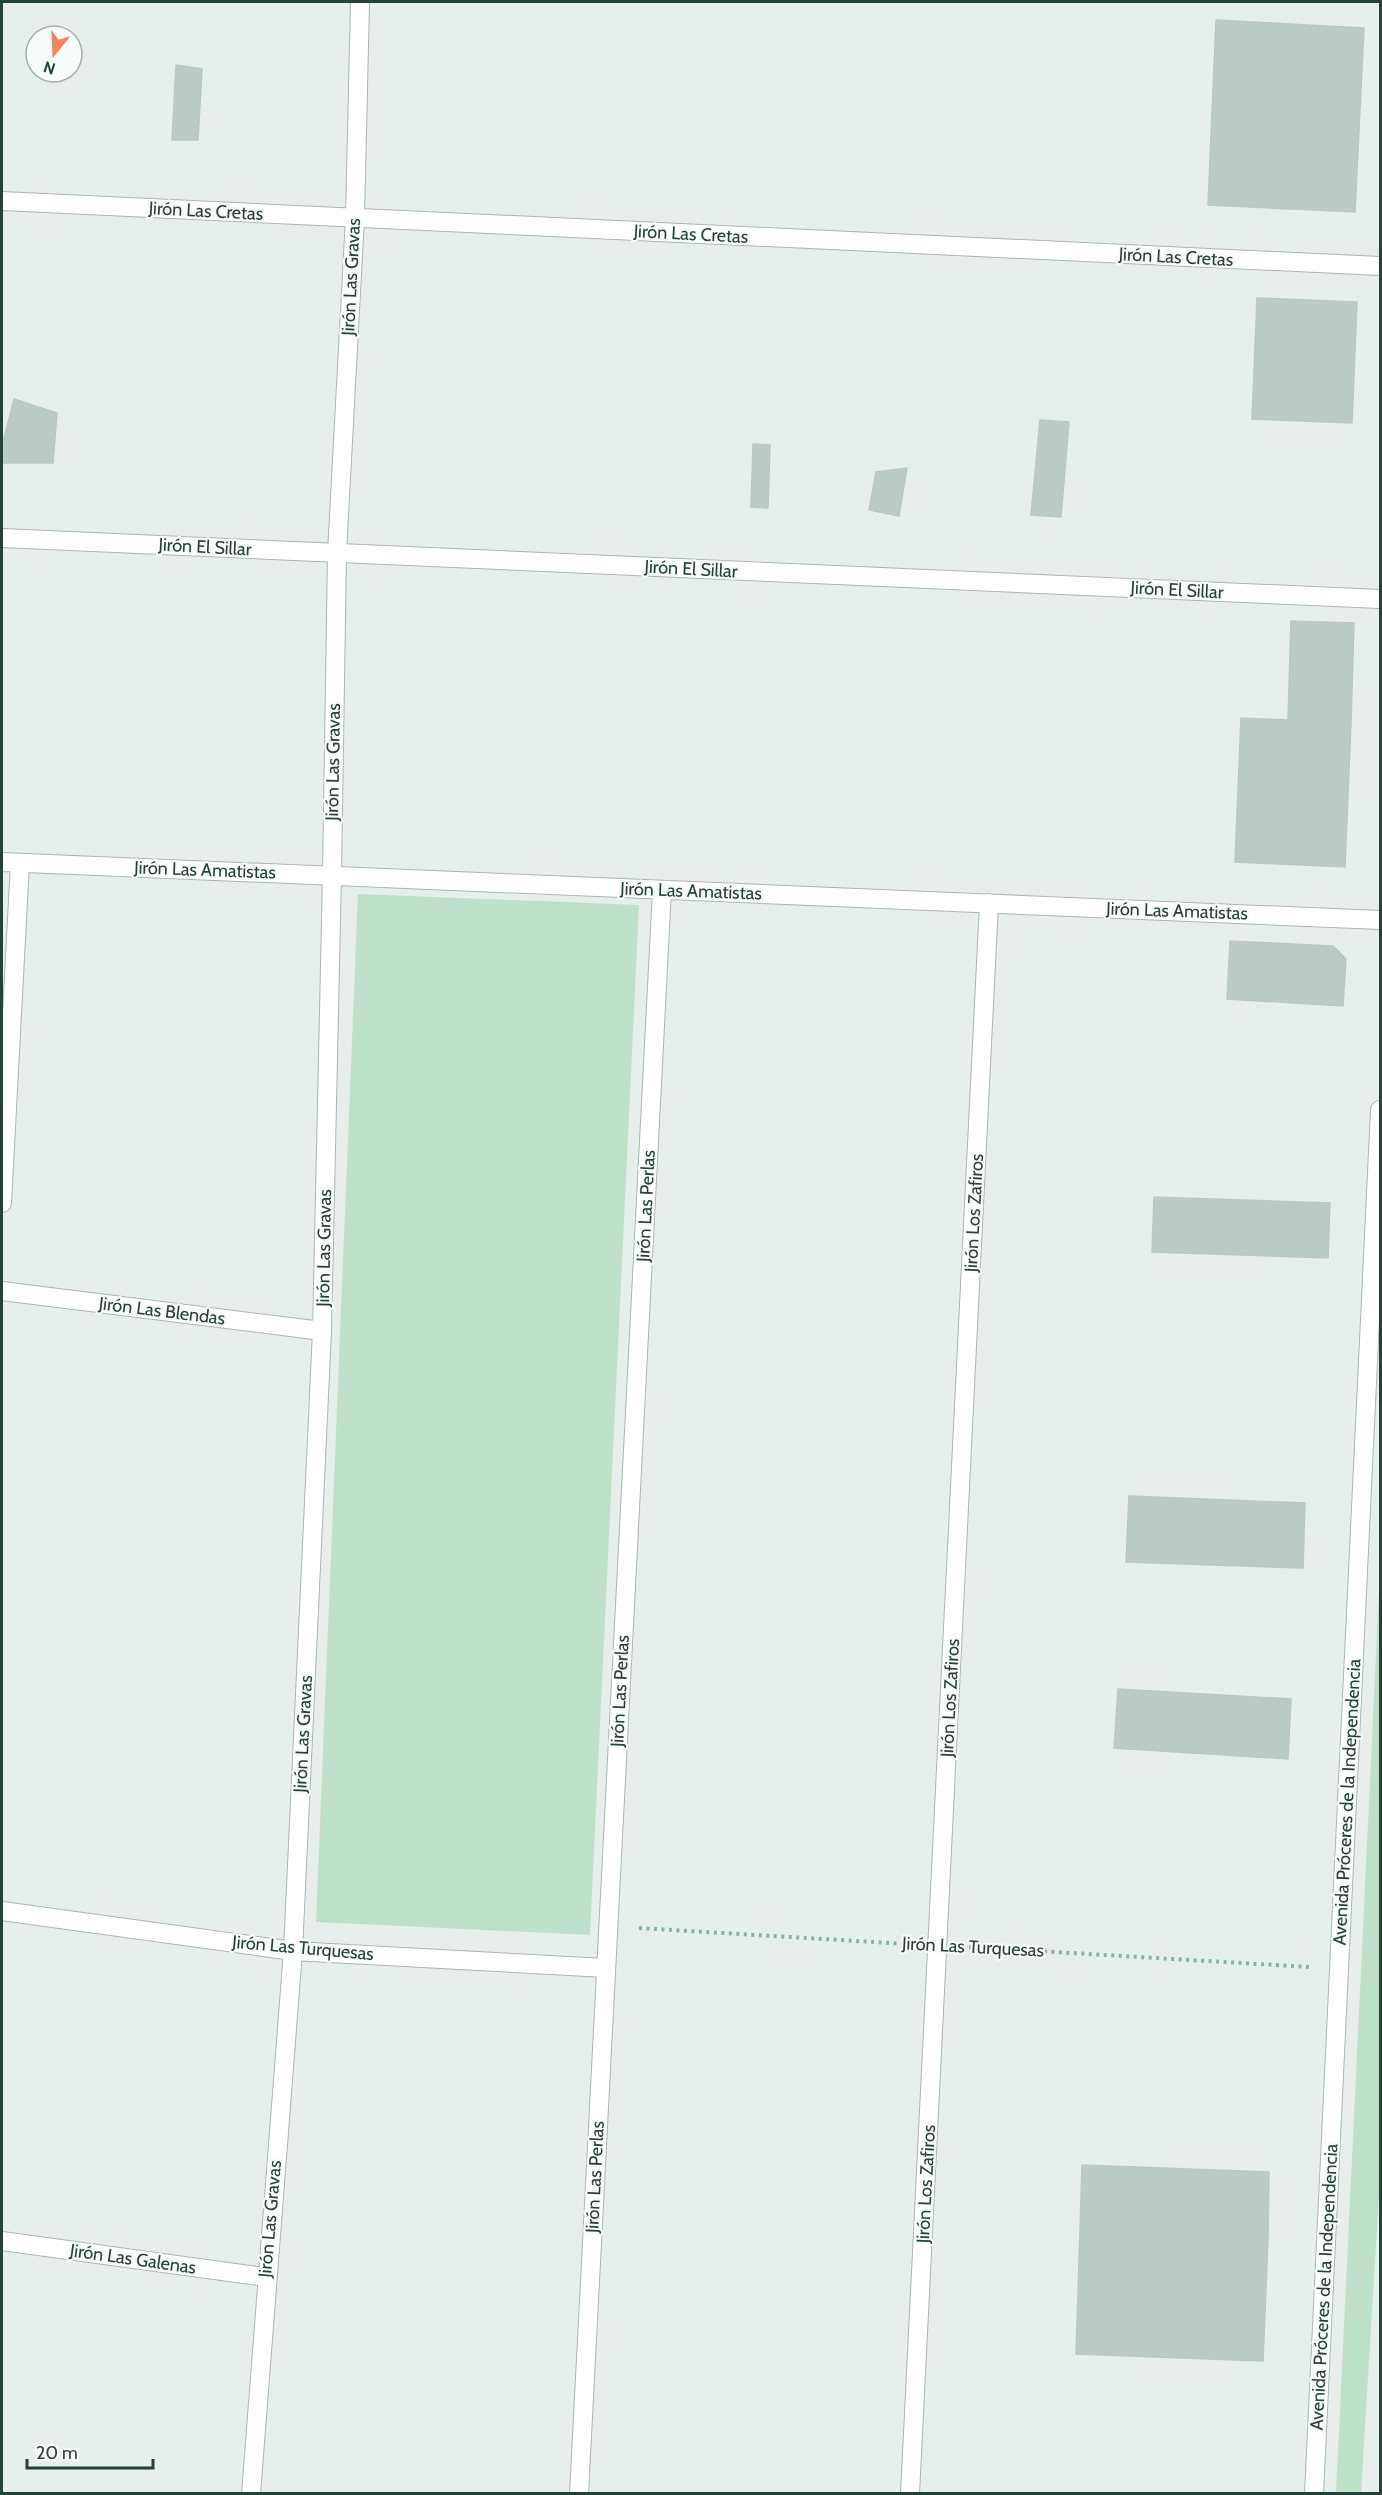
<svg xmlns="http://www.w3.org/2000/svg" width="1382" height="2495" font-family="Cabin,sans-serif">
<rect width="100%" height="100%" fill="#e6efeb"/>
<path fill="#bfe0c8" d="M358 894 639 905 590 1935 316 1922Z
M1380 1572V2179L1361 2493 1336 2494Z"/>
<path fill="#bbcac4" stroke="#b8c9c2" stroke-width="1.5" d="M1216 20 1364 28 1355 212 1208 205Z
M176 65 202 69 198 140H172Z
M1257 298 1357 302 1352 423 1252 419Z
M14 399 57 413 53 463H2V446Z
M1040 420 1069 422 1061 517 1031 515Z
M753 444 770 445 768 508 751 507Z
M907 468 899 516 869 510 876 472Z
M1291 621 1354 623 1351 723 1288 720Z
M1241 718 1351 723 1345 867 1235 862Z
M1230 941 1333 946 1346 959 1343 1006 1227 999Z
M1154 1197 1330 1203 1328 1258 1152 1252Z
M1129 1496 1305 1503 1303 1568 1126 1562Z
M1118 1689 1291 1699 1288 1759 1114 1748Z
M1082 2165 1269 2172 1268 2239 1080 2231Z
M1080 2231 1268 2239 1263 2361 1076 2354Z"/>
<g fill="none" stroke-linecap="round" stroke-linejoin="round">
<g stroke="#a8b8b2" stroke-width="20">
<path id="pedestrian" d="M332 875 337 553 355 218 360 2"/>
</g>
<g stroke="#a8b8b2" stroke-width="20">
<path id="minor" d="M2 201 1380 266
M2 538 1380 599
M2 862 1380 920
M2 1203 20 863
M2 1291 322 1331
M2 1911 293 1951 606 1968
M2 2241 265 2277
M251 2494 293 1951 322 1331 332 875
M579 2494 662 890
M910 2494 989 903"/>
</g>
<g stroke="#a4bbb3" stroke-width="20">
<path id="secondary" d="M1314 2494 1380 1110"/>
</g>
<path stroke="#86b3a5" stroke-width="4" stroke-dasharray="3 4.5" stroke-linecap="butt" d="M639 1928 907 1944
M969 1947 1309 1967"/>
<use href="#pedestrian" stroke="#fff" stroke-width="18"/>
<use href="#minor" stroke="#fff" stroke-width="18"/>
<use href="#secondary" stroke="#fff" stroke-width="18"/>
</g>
<g text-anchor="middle" stroke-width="4.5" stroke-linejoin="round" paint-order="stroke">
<g font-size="18" fill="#24423a" stroke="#f7fbf9">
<text transform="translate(206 211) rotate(3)" y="6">Jirón Las Cretas</text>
<text transform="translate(691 234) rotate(3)" y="6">Jirón Las Cretas</text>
<text transform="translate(1176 257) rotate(3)" y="6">Jirón Las Cretas</text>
<text transform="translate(351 277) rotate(-87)" y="6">Jirón Las Gravas</text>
<text transform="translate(205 547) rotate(3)" y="6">Jirón El Sillar</text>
<text transform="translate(691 569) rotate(3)" y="6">Jirón El Sillar</text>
<text transform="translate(1177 590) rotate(3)" y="6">Jirón El Sillar</text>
<text transform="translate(333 762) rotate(-89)" y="6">Jirón Las Gravas</text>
<text transform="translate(205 870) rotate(2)" y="6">Jirón Las Amatistas</text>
<text transform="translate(691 891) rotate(2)" y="6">Jirón Las Amatistas</text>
<text transform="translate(1177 911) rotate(2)" y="6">Jirón Las Amatistas</text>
<text transform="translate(646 1206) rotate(-87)" y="6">Jirón Las Perlas</text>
<text transform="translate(974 1213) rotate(-87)" y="6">Jirón Los Zafiros</text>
<text transform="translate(324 1248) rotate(-89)" y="6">Jirón Las Gravas</text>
<text transform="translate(162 1311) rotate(7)" y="6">Jirón Las Blendas</text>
<text transform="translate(620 1691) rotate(-87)" y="6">Jirón Las Perlas</text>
<text transform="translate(950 1698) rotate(-87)" y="6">Jirón Los Zafiros</text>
<text transform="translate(303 1734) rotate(-87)" y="6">Jirón Las Gravas</text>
<text transform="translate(1347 1802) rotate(-87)" y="6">Avenida Próceres de la Independencia</text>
<text transform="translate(973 1947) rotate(3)" y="6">Jirón Las Turquesas</text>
<text transform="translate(303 1948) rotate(5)" y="6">Jirón Las Turquesas</text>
<text transform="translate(595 2177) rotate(-87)" y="6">Jirón Las Perlas</text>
<text transform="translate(926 2184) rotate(-87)" y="6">Jirón Los Zafiros</text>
<text transform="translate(270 2219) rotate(-85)" y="6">Jirón Las Gravas</text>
<text transform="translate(133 2259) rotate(8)" y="6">Jirón Las Galenas</text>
<text transform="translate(1324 2287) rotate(-87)" y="6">Avenida Próceres de la Independencia</text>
</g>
</g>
<rect width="1382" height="2495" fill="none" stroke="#24423a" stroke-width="6"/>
<g transform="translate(54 54) rotate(198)"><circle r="28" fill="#f7fbf9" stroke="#a3b1ad" stroke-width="1.5"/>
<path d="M0-4.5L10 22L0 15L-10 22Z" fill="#f4845f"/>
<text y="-9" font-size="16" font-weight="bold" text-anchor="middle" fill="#24423a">N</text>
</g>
<path d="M27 2459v9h126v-9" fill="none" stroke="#24423a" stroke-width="3"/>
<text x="36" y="2459" font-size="18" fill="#24423a" stroke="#f7fbf9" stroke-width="4.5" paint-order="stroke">20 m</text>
</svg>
